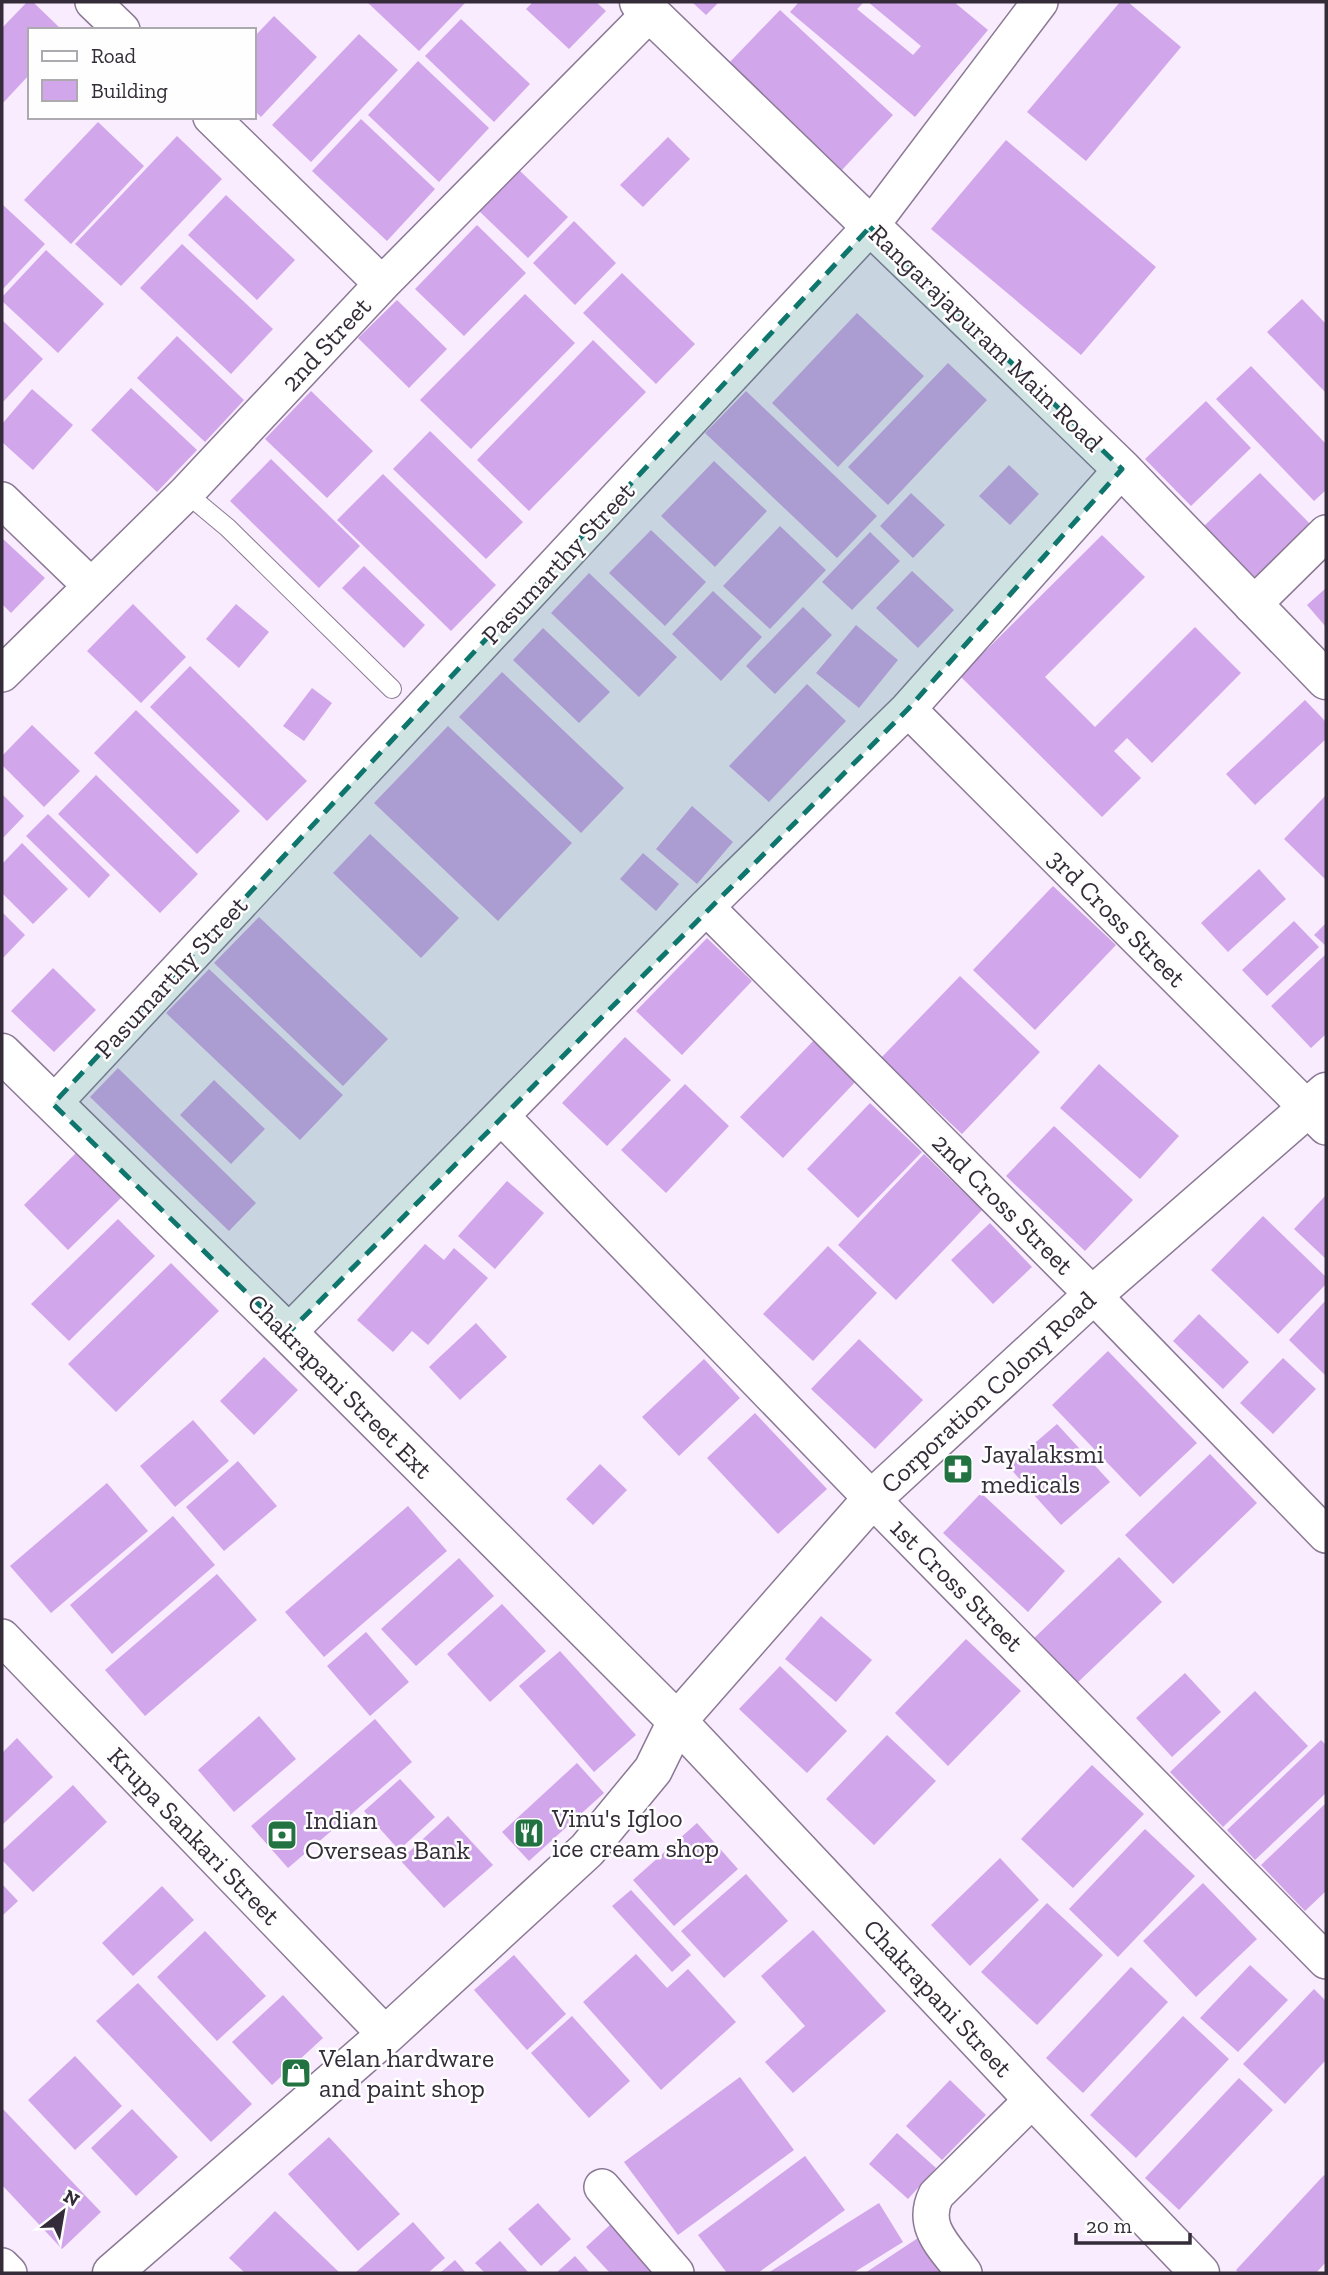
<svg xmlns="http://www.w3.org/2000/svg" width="1328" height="2275" font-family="'Zilla Slab',serif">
<rect width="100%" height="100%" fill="#f8ecfe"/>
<path fill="#d2a6ea" d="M27 2H33L62 30H30V74L2 104V28Z
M367 2H466L419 51Z
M533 2H596L606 11 569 49 526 9Z
M692 2H719L706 15Z
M799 2H864L857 9 913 55 921 46 868 2H954L988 30 915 117 790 12Z
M1120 2H1128L1181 47 1086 161 1027 112Z
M780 10 893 115 842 170 728 64Z
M274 16 317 57 261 117 254 110V37Z
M461 19 530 84 494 122 425 56Z
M359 34 398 70 311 162 272 125Z
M418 61 489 128 439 182 368 115Z
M361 119 435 189 387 241 312 171Z
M98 122 144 166 71 244 24 200Z
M177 136 222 179 121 286 75 244Z
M668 137 690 159 643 207 620 185Z
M1006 140 1156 267 1081 355 931 229Z
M518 169 568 217 528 258 478 210Z
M226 195 295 260 257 300 188 235Z
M2 204 45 244 2 290Z
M574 221 616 263 575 305 533 263Z
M477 225 526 273 464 336 415 289Z
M182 244 273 329 231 374 140 288Z
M46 250 104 304 58 353 2 301V297Z
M622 273 695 344 656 384 583 313Z
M525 294 575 343 471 449 420 400Z
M1302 299 1326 324V393L1267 332Z
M397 300 447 349 409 388 358 338Z
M857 313 924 376 838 467 772 403Z
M2 320 43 359 2 403Z
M177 336 244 400 205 442 137 378Z
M593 340 646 392 529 511 477 460Z
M948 363 987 400 888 505 848 467Z
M1251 366 1326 444V490L1314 501 1216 399Z
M131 388 197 450 157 492 91 430Z
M32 389 73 425 33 470 2 442V424Z
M311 391 373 451 327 498 265 439Z
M746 391 877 516 837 558 705 433Z
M1206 401 1251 448 1191 506 1145 459Z
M430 431 523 522 486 559 393 469Z
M271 459 360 546 319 588 230 501Z
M714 461 767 511 715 567 661 516Z
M1009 465 1039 494 1010 525 979 496Z
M1260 473 1319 533 1262 588 1203 527Z
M383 474 496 585 451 631 337 520Z
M911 493 945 525 913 558 880 526Z
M780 526 826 570 770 629 723 586Z
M651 530 706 582 665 626 609 573Z
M870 532 900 561 852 610 822 582Z
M1102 535 1145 577 1045 677 1095 727 1195 627 1241 673 1152 763 1127 738 1114 751 1141 778 1102 817 960 676Z
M2 538 45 578 11 613 2 604Z
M364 566 425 625 404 648 342 588Z
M912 571 954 610 918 648 876 608Z
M589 573 677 657 639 697 551 613Z
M1326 588V627L1307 605Z
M713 591 762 637 721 681 672 634Z
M133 604 186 657 141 703 87 651Z
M236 604 269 632 239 668 206 639Z
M803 607 832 635 775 694 746 666Z
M856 625 898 660 859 708 816 673Z
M543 628 610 692 579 723 513 660Z
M190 666 307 781 267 821 150 707Z
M502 672 624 788 581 833 459 717Z
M807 684 846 721 769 802 729 766Z
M312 688 332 703 304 741 283 726Z
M1305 700 1326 722V739L1255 805 1226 774Z
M136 710 240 811 197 854 94 753Z
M32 725 80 771 44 807 2 765V756Z
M448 726 572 843 498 921 374 803Z
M96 775 198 874 160 913 58 814Z
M2 794 24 816 2 839Z
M1326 795V880L1284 839Z
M692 806 733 842 697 884 656 849Z
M48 814 110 875 89 898 26 836Z
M370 834 459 918 421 958 333 873Z
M22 843 68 889 33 924 2 893V864Z
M643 853 679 884 656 911 620 879Z
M1259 869 1286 899 1228 952 1201 923Z
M1053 886 1116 945 1035 1030 973 970Z
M2 912 25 935 2 959Z
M259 917 388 1039 343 1086 214 963Z
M1294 921 1319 947 1267 996 1242 970Z
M1326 923V946L1314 935Z
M707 938 752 981 682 1055 636 1011Z
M1326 954V1034L1311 1048 1271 1006Z
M53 968 96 1010 54 1052 11 1011Z
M209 969 343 1095 300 1140 166 1013Z
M960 976 1040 1052 962 1134 881 1058Z
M625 1037 671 1080 607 1146 562 1103Z
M816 1038 859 1078 783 1158 740 1117Z
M1099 1064 1179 1136 1140 1179 1060 1108Z
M118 1068 256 1203 229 1231 90 1097Z
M214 1080 265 1129 231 1164 180 1115Z
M685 1084 729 1126 666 1193 621 1150Z
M870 1103 922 1152 858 1218 807 1169Z
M1054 1126 1133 1200 1085 1251 1006 1176Z
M77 1152 122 1197 68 1250 24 1205Z
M924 1154 982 1210 896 1300 838 1245Z
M507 1181 544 1213 495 1269 458 1236Z
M1326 1195V1259L1294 1229Z
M1263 1216 1326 1277V1284L1278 1334 1211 1270Z
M118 1219 155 1256 69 1341 31 1304Z
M990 1223 1032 1267 993 1304 951 1260Z
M425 1244 444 1260 454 1248 488 1278 428 1345 412 1331 393 1352 357 1320Z
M828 1246 877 1293 813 1361 763 1314Z
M171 1263 219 1311 116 1412 68 1364Z
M1326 1300V1376L1289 1340Z
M1199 1314 1249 1362 1223 1389 1173 1341Z
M476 1323 507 1357 460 1400 429 1367Z
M859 1339 923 1400 875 1449 811 1389Z
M1108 1351 1197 1443 1140 1497 1052 1405Z
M264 1357 298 1390 254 1435 220 1401Z
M1283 1358 1316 1389 1273 1434 1240 1403Z
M704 1359 740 1398 679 1456 642 1417Z
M755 1413 827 1489 778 1534 707 1458Z
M193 1420 229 1461 175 1507 140 1466Z
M1057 1424 1110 1482 1061 1525 1008 1466Z
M1210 1454 1257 1503 1173 1584 1125 1535Z
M238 1461 277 1506 224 1551 186 1507Z
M600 1464 627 1490 593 1525 566 1499Z
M107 1483 148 1531 51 1613 10 1566Z
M981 1493 1065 1571 1028 1612 943 1533Z
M408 1506 447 1551 324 1657 285 1612Z
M173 1516 215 1565 112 1654 70 1605Z
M1119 1557 1162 1602 1075 1685 1032 1640Z
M459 1558 494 1596 416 1666 381 1629Z
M217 1574 257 1620 145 1716 105 1670Z
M502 1604 546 1651 490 1702 447 1654Z
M821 1616 872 1660 836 1702 785 1659Z
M366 1632 409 1682 370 1716 327 1666Z
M966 1639 1021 1691 948 1766 895 1713Z
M560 1651 636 1735 594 1772 519 1686Z
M780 1666 847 1731 807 1773 739 1709Z
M1185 1673 1221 1712 1172 1757 1136 1718Z
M1255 1691 1308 1746 1223 1827 1170 1772Z
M259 1716 296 1759 234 1812 198 1770Z
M375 1719 412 1762 288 1868 251 1826Z
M887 1735 936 1781 874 1845 826 1799Z
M17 1738 53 1777 2 1825V1753Z
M1321 1740 1326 1745V1793L1255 1860 1227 1830Z
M577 1763 604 1793 529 1861 502 1832Z
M1092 1765 1144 1814 1073 1888 1021 1839Z
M400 1779 435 1817 399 1850 364 1811Z
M73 1785 107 1822 33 1892 2 1860V1851Z
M1326 1803V1891L1305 1911 1261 1865Z
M448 1816 493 1865 444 1908 400 1860Z
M697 1823 738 1869 674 1926 633 1880Z
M1145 1829 1195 1876 1118 1957 1069 1909Z
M1000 1858 1039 1900 970 1966 931 1925Z
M746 1874 788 1921 724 1978 681 1931Z
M1203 1883 1257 1939 1196 1997 1143 1941Z
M2 1884 18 1901 2 1916Z
M162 1886 194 1920 133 1976 102 1943Z
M631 1890 691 1955 672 1972 612 1906Z
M1047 1903 1103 1955 1037 2025 981 1972Z
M813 1930 886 2011 793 2093 765 2062 805 2026 761 1976Z
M205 1931 266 1996 217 2041 157 1977Z
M636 1954 667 1988 688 1969 736 2022 661 2090 583 2002Z
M514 1955 566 2014 527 2050 474 1990Z
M1250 1965 1288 2000 1238 2052 1200 2018Z
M1131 1967 1168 2002 1083 2093 1046 2058Z
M138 1983 252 2104 211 2142 96 2021Z
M1314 1989 1326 2001V2060L1285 2104 1243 2064Z
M283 1995 323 2038 272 2085 232 2042Z
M572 2016 630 2081 589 2118 531 2053Z
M1183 2016 1229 2059 1136 2158 1090 2115Z
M75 2056 122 2106 75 2150 28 2100Z
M740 2077 794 2150 678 2235 624 2162Z
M1239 2078 1273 2110 1179 2210 1145 2178Z
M950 2080 986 2115 942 2160 906 2126Z
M2 2108 101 2212 62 2249 2 2185Z
M132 2109 178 2157 136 2196 91 2148Z
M897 2133 936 2168 908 2199 869 2164Z
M329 2137 400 2214 358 2251 288 2174Z
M805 2156 845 2210 758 2273H727L698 2235Z
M1324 2175 1326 2178V2262L1316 2273H1239L1236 2270Z
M538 2203 571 2239 541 2266 508 2229Z
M879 2203 903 2242 853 2273H768Z
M275 2211 340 2273H245L229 2258Z
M413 2222 445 2258 428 2273H355Z
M611 2224 656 2273H610L586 2247Z
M921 2236 945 2272 865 2273Z
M500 2241 529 2273H485L475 2263Z
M575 2256 590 2273H556Z
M455 2260 466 2273H440Z"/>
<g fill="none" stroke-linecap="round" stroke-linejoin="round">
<g stroke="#8b7995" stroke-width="20">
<path id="lane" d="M186 493 228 528 392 689"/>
</g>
<g stroke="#8b7995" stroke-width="38">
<path id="street" d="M93 2 122 30
M211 117 382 284
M2 500 91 586
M1252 606 1326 533
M2 674 186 493 382 284 650 13
M908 709 1326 1127
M706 907 1093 1295 1326 1535
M53 1104 870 227 1040 2
M502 1117 872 1499 1326 1961
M288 1333 706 907 908 709 1122 469
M2 1637 386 2035
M602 2187 676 2273
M2 2266 9 2273
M964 2273C946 2247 920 2228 936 2195L1033 2099"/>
</g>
<g stroke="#8b7995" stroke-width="41">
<path id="secondary" d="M639 2 1122 469 1326 680
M2 1053 288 1333 677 1721 1033 2099 1200 2273
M112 2273 386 2035 587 1850 653 1770 677 1721 872 1499 1093 1295 1326 1092"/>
</g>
<use href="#lane" stroke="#fff" stroke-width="18"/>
<use href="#street" stroke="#fff" stroke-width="35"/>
<use href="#secondary" stroke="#fff" stroke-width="38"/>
</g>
<path fill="#0f766e" fill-opacity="0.2" stroke="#0f766e" stroke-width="5" stroke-dasharray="14 9" stroke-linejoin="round" d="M870 227 1122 469 908 709 288 1333 53 1104Z"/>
<defs>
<g id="pharmacy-square" transform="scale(1.575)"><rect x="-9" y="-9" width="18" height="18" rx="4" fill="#237242" stroke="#fefefe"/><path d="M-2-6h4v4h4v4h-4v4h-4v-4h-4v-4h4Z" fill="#fff"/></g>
<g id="restaurant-square" transform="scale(1.575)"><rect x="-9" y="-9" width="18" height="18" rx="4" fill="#237242" stroke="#fefefe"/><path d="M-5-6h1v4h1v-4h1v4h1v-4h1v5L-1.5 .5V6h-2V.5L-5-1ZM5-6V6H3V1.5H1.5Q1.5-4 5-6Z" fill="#fff"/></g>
<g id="bank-square" transform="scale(1.575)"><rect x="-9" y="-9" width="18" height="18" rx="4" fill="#237242" stroke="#fefefe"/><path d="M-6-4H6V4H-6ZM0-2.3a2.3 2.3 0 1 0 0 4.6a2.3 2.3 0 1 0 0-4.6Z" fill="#fff"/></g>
<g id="shop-square" transform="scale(1.575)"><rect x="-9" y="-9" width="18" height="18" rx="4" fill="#237242" stroke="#fefefe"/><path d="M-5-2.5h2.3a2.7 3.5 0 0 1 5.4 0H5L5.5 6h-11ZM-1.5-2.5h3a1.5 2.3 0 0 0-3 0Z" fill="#fff"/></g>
</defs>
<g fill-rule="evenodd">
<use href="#pharmacy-square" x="958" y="1469"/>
<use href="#restaurant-square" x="529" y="1833"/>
<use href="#bank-square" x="282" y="1835"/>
<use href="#shop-square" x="296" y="2073"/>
</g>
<g text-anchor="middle" stroke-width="5" stroke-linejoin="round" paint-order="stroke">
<g font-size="26" fill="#342c38" stroke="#fefefe">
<text transform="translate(986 338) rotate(44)" y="9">Rangarajapuram Main Road</text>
<text transform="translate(326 344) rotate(-47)" y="9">2nd Street</text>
<text transform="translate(558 563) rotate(-47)" y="9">Pasumarthy Street</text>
<text transform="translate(1117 918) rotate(45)" y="9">3rd Cross Street</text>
<text transform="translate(171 977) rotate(-47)" y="9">Pasumarthy Street</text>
<text transform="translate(1003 1204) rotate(45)" y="9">2nd Cross Street</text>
<text transform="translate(340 1386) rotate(45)" y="9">Chakrapani Street Ext</text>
<text transform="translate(988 1392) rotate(-43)" y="9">Corporation Colony Road</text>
<text transform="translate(957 1585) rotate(45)" y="9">1st Cross Street</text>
<text transform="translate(194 1836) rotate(46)" y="9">Krupa Sankari Street</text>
<text transform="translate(938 1998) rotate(47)" y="9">Chakrapani Street</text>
</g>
<g font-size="26" fill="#342c38" stroke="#fefefe" text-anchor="start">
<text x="981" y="1463">Jayalaksmi<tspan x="981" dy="30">medicals</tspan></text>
<text x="552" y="1827">Vinu's Igloo<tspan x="552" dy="30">ice cream shop</tspan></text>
<text x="305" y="1829">Indian<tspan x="305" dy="30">Overseas Bank</tspan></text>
<text x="319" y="2067">Velan hardware<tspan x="319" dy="30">and paint shop</tspan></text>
</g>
</g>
<rect width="1328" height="2275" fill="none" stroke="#342c38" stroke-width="7"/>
<rect x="28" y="28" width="228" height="91" fill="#fefefe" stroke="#adaaaf" stroke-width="2"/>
<rect x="42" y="51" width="35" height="10" fill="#ffffff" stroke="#adaaaf" stroke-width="2"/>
<text x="91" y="63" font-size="21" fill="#342c38">Road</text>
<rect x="42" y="80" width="35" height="21" fill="#d2a6ea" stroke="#adaaaf" stroke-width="2"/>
<text x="91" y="98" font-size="21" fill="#342c38">Building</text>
<g transform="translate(63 2212) rotate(31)" stroke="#fefefe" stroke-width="5" paint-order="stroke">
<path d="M0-5L12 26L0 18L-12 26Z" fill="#342c38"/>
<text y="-10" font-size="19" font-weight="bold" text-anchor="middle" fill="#342c38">N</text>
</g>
<path d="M1076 2233v10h114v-10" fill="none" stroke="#342c38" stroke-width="3.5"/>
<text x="1086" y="2233" font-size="21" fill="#342c38" stroke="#fefefe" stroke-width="5" paint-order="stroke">20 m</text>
</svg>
